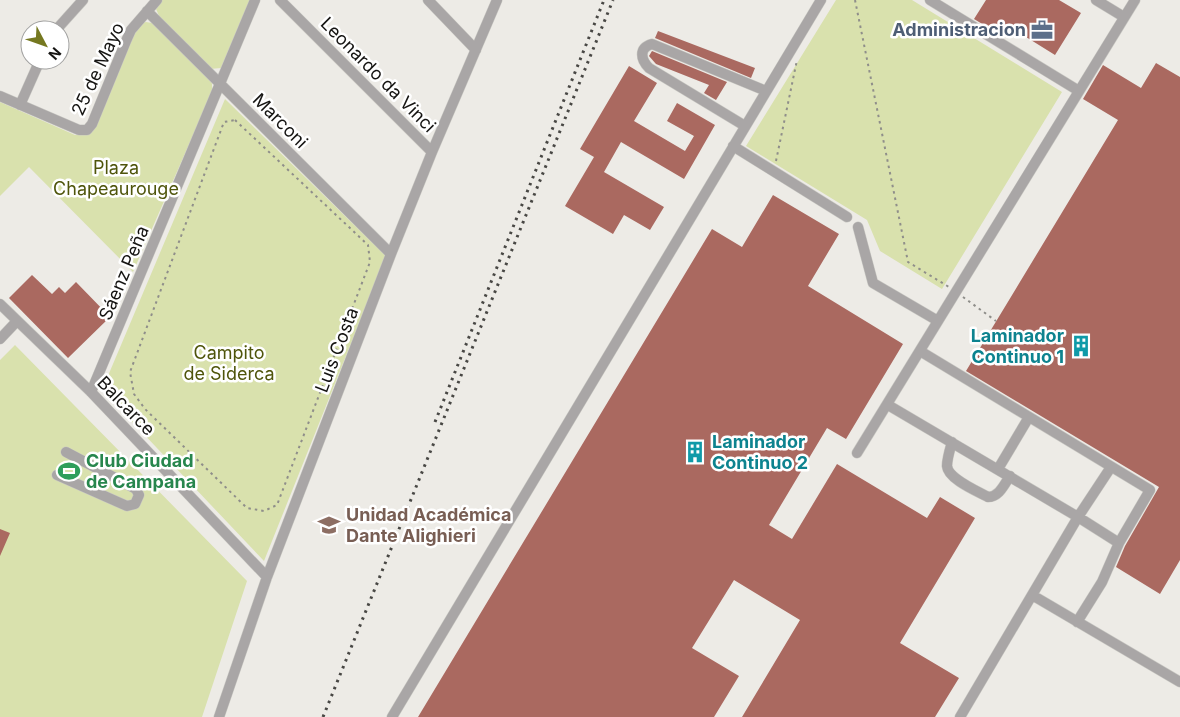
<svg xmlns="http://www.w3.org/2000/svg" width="1180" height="717" font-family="Inter,sans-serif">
<rect width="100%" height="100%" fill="#edebe6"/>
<path fill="#d9e1ad" d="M162 0H250L221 68 210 69 160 18 156 9Z
M836 0H912L1062 92 942 289 880 251 867 220 746 146Z
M146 22 152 23 210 78 212 84V92L133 272 29 167 0 196V102L75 135H84L91 132 134 33 142 23Z
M225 99 386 256 264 561 102 390Z
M15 345 247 581 202 717H0V360Z"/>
<path fill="#aa6960" d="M986 0H1059L1081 13 1055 55 1005 24 999 34 974 19Z
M658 31 755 68 751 78 655 38Z
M652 51 727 82 716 100 704 93 709 85 656 64 649 56Z
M1156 63 1180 77V560L1160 594 1116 567 1125 546 1159 487 966 371 1118 120 1083 99 1103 65 1141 88Z
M629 66 657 83 634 121 685 151 694 136 667 121 677 103 715 125 684 179 621 142 604 172 664 207 650 230 624 215 613 234 565 206 594 157 580 149Z
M773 195 839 234 808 286 903 344 846 439 827 428 769 525 792 539 837 464 927 518 940 497 975 518 900 643 959 678 935 717H742L800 620 734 580 692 648 739 676 714 717H418L712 229 742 247Z
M32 275 52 294 59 287 65 293 76 282 110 317 68 358 9 298Z
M0 529 10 533 0 556Z"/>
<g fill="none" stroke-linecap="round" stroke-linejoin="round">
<g stroke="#cac9c4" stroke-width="11">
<path id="minor" d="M280 0 432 152
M428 0 476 50
M930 0 1079 91
M1096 0 1124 17
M147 11 391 254
M56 30 83 0
M0 96 79 130H87L92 124 126 41 131 30 157 0
M20 105 40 60
M745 126 649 68C641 60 638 48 652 44L766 91
M733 146 847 217
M858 227 873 283 938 321
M0 304 91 392 267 577
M0 339 17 321
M920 351 1150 490 1119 543
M91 392 255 0
M888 405 1078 517 1119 543 1102 582 1077 622
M952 442C950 449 947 459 947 466 948 479 977 491 988 497 999 497 1004 485 1010 476
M857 453 1135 0
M998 469 1029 417
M57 475 127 506 135 504 139 495 136 489 66 452
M1032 595 1180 682
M219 717 267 577 391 254 432 152 497 0
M392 717 821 0
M960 717 1078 517 1111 467"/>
</g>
<path stroke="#8f8e8a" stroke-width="2" stroke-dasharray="2.5 4" stroke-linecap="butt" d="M855 0 908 262 949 287
M235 120 368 245 370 262 277 505 264 511 247 508 145 409 134 394 130 372 224 122Z
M776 161 797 60
M963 297 996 321"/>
<use href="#minor" stroke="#a9a6a6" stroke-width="10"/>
<path stroke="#484744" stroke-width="3" stroke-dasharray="2.5 5" stroke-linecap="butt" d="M435 422 604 0
M323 717 613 0"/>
</g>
<defs>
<g id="office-bare" transform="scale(1.725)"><path d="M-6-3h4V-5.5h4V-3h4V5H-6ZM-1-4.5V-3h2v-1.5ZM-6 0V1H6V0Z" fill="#5c6f8a" stroke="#fff" stroke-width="2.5" paint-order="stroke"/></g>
<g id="building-bare" transform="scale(1.725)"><path d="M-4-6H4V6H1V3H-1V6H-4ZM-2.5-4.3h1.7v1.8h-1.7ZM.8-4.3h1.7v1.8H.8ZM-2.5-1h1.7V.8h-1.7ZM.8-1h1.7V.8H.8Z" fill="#0f9aa8" stroke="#fff" stroke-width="2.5" paint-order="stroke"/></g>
<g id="stadium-bare" transform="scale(1.725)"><path d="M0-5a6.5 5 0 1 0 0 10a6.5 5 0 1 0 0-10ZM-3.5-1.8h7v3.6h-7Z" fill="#2e9e5b" stroke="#fff" stroke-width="2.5" paint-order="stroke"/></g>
<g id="university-bare" transform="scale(1.725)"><path d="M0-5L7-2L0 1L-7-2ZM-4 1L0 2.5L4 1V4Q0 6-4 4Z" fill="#8d6e63" stroke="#fff" stroke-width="2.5" paint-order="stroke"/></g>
</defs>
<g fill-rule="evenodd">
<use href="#office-bare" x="1042" y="30"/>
<use href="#building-bare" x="1081" y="346"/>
<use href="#building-bare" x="695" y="452"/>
<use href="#stadium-bare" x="69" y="471"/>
<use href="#university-bare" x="329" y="525"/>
</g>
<g text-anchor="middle" stroke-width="5" stroke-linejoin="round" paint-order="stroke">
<g font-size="18" font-weight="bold" fill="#4e5e75" stroke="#fff" text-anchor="end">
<text x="1026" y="36">Administracion</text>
</g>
<g font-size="18" fill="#151412" stroke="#fff">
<text transform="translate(98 69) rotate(-65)" y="6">25 de Mayo</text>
<text transform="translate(378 75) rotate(45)" y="6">Leonardo da Vinci</text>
<text transform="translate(280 121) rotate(45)" y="6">Marconi</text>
<text transform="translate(124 273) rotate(-67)" y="6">Sáenz Peña</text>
<text transform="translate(337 350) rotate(-69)" y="6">Luis Costa</text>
<text transform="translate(126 406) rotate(46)" y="6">Balcarce</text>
</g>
<g font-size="18" fill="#4f550b" stroke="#fff">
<text x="116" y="174">Plaza<tspan x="116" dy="21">Chapeaurouge</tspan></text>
<text x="229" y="359">Campito<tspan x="229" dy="21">de Siderca</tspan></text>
</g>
<g font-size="18" font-weight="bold" fill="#0d838f" stroke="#fff" text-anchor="end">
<text x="1064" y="342">Laminador<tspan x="1064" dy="21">Continuo 1</tspan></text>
<text x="712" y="448" text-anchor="start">Laminador<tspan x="712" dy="21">Continuo 2</tspan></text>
</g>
<g font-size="18" font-weight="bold" fill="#27864d" stroke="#fff" text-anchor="start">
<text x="86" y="467">Club Ciudad<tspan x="86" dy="21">de Campana</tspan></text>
</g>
<g font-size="18" font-weight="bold" fill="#785e54" stroke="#fff" text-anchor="start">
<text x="346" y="521">Unidad Académica<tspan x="346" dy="21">Dante Alighieri</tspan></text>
</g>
</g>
<g transform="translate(45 45) rotate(131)"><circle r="24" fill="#ffffff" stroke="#a1a1a0"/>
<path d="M0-4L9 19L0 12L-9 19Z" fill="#757820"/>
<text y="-8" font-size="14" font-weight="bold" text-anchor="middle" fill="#151412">N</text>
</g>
</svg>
